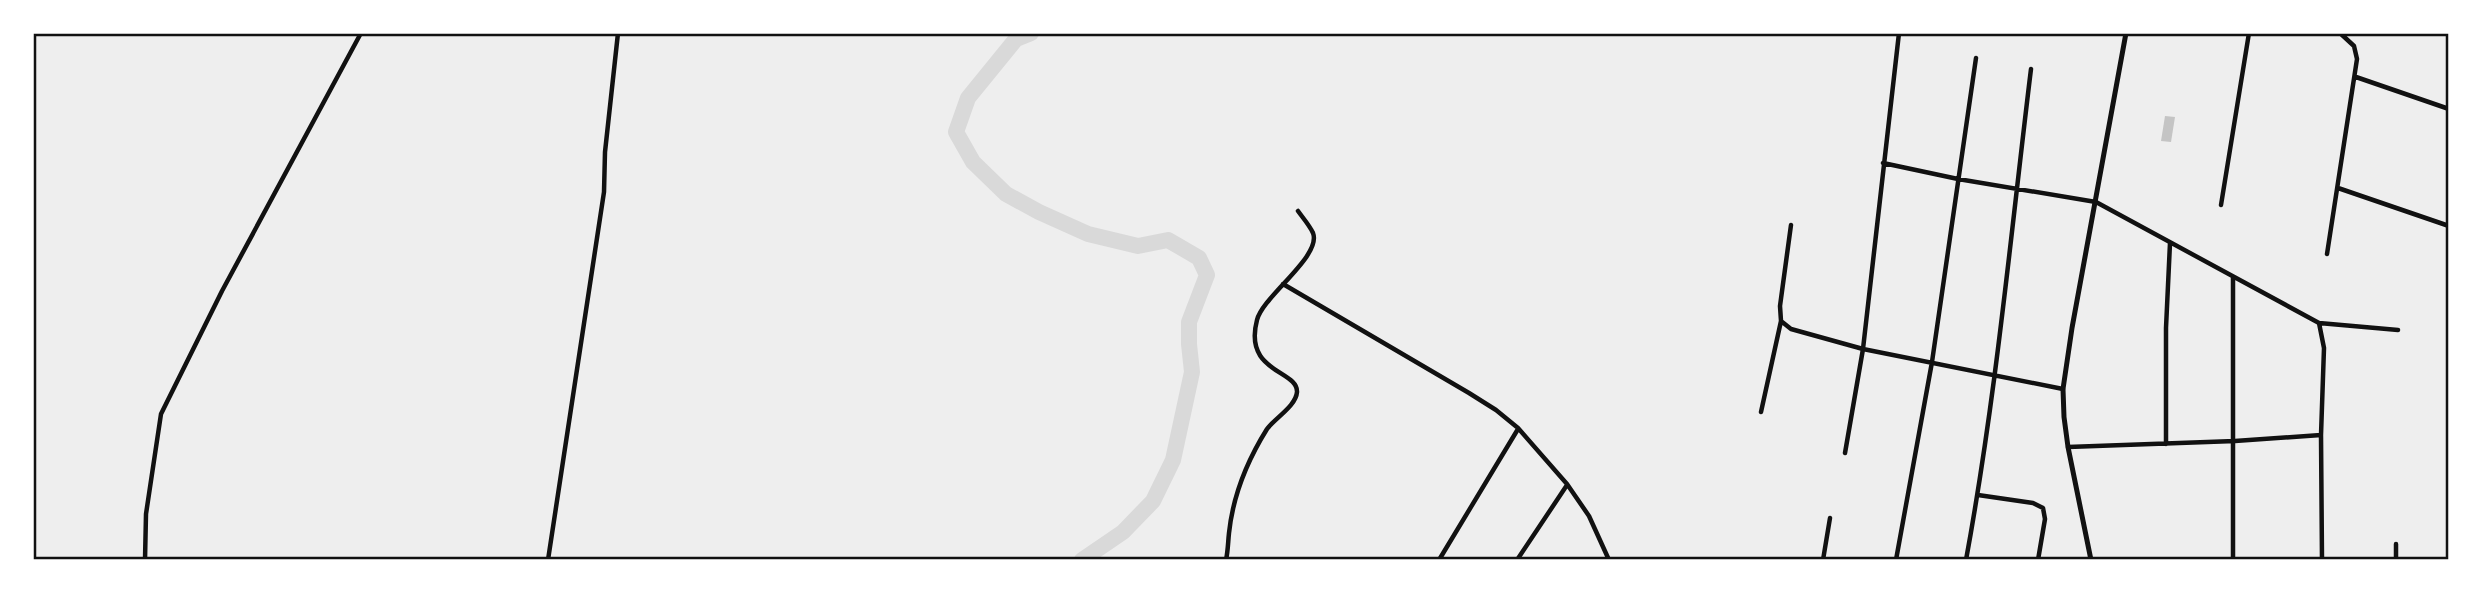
<svg xmlns="http://www.w3.org/2000/svg" width="2482" height="593" font-family="'Asap Condensed',sans-serif">
<rect width="100%" height="100%" fill="#fff"/>
<path fill="#eee" d="M33 33H2449V560H33Z"/>
<g fill="none" stroke-linecap="round" stroke-linejoin="round">
<path stroke="#d9d9d9" stroke-width="16" d="M1031 33 1016 39 968 98 956 132 973 162 1006 194 1039 212 1088 234 1138 246 1168 240 1199 258 1207 275 1189 322V344L1192 372 1173 460 1153 501 1123 532 1082 560"/>
</g>
<path fill="#c4c4c4" d="M2165 116 2175 117 2171 142 2161 141Z"/>
<g fill="none" stroke-linecap="round" stroke-linejoin="round">
<path stroke="#111" stroke-width="4.5" d="M2356 77 2449 109
M1883 163 1958 179 2096 202 2319 323 2324 348 2321 435 2322 560
M2338 188 2449 226
M2221 205 2249 33
M1791 225 1780 306 1781 321 1791 329 1863 349 2063 389
M2327 254 2357 59 2354 46 2340 33
M1283 284 1469 393 1496 410 1518 428 1567 484 1589 516 1609 560
M2319 323 2398 330
M1761 412 1781 321
M2166 444V328L2170 243
M2068 447 2235 441 2321 435
M1845 453 1863 349 1899 33
M1978 495 2033 503 2043 508 2045 519 2038 560
M2396 544V560
M145 560 146 514 161 414 222 291 361 33
M548 560 604 192 605 152 618 33
M1226 560C1228 551 1228 542 1229 533 1233 495 1247 461 1267 429 1275 418 1296 406 1297 392 1298 370 1243 373 1257 320 1263 296 1322 256 1313 233 1310 226 1303 218 1298 211
M1439 560 1518 429
M1517 560 1567 485
M1823 560 1830 518
M1896 560 1932 362 1976 58
M1966 560C1996 397 2011 232 2031 69
M2233 560V277"/>
<path stroke="#111" stroke-width="5" d="M2091 560 2068 447 2064 417 2063 389 2072 328 2126 33"/>
</g>
<rect width="2482" height="593" fill="none" stroke="#ffffff" stroke-width="70"/>
<rect x="35" y="35" width="2412" height="523" fill="none" stroke="#111" stroke-width="2.5"/>
</svg>
